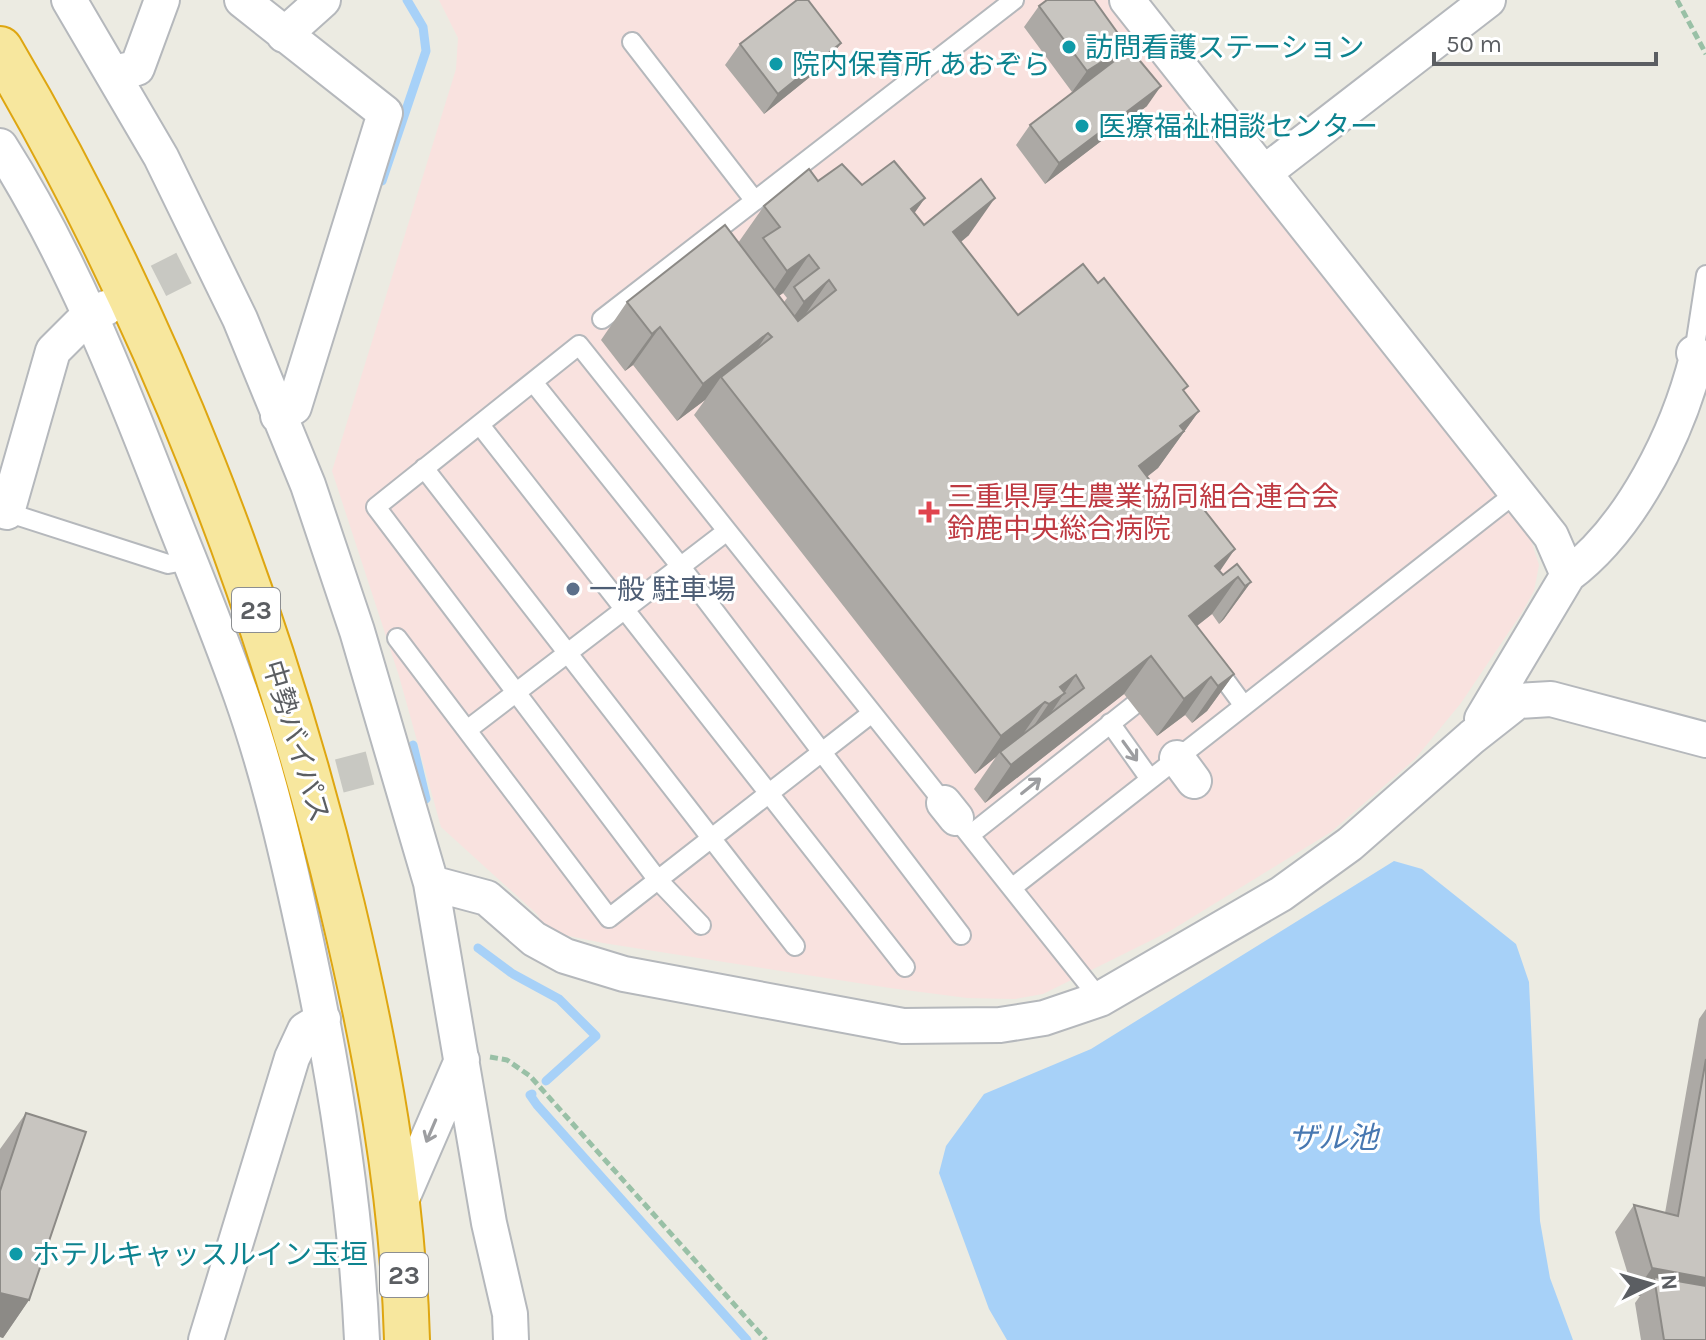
<svg xmlns="http://www.w3.org/2000/svg" width="1706" height="1340" font-family="Karla,'Noto Sans JP',sans-serif">
<rect width="100%" height="100%" fill="#ecebe2"/>
<path fill="#f9e2df" d="M439 0H1113L1492 485 1531 540 1539 565 1534 591 1521 614 1461 703 1415 759 1331 832 1170 931 1043 994 1015 999 967 998 890 988 603 943 559 934 537 925 539 916 441 827 399 676 332 471 456 69 458 38Z"/>
<path fill="#a7d1f8" d="M1394 861 1422 869 1516 944 1529 982 1540 1221 1550 1278 1573 1340H1007L989 1309 939 1173 946 1146 984 1094 1091 1049Z"/>
<g fill="none" stroke-linecap="round" stroke-linejoin="round">
<path stroke="#a7d1f8" stroke-width="9" d="M382 181 426 51 423 27 407 0
M413 745 426 799
M478 948 513 974 559 999 596 1036 546 1081
M532 1094 530 1095 537 1105 747 1340"/>
<path stroke="#c8c8c2" stroke-width="34" stroke-dasharray="34 17" stroke-linecap="butt" d="M113 304 184 268
M290 789 370 768"/>
<g stroke="#b5b8bc" stroke-width="22">
<path id="service" d="M632 42 755 201
M602 319 1014 0
M1694 353 1706 275
M533 382 681 567 961 935
M480 425 905 967
M424 468 795 946
M0 510 168 564 189 560
M397 638 609 918 872 713
M1214 665 1244 706
M1110 723 1150 779
M467 730 727 531
M963 827 1100 999
M970 835 1153 690
M1013 887 1517 492
M701 925 657 879 376 507 579 345 944 803"/>
</g>
<g stroke="#b5b8bc" stroke-width="38">
<path id="minor" d="M69 0 161 157 240 319 308 485 357 631 431 883 487 898 534 939 565 956 624 974 903 1026 1000 1025 1044 1018 1100 999 1281 894 1350 844 1472 737 1518 701 1551 699 1706 740
M242 0 385 113 294 407 278 416
M1127 0 1551 536 1568 575 1482 719
M284 35 323 0
M113 73 137 68 162 0
M0 146C70 256 119 379 166 501 191 565 218 630 241 695 270 777 289 862 307 946 335 1076 356 1207 362 1340
M1264 173 1488 0
M7 512 53 351 89 315 106 308
M1568 575C1632 527 1678 433 1697 357L1694 353
M1177 758 1194 781
M944 803 956 818
M431 883 489 1223 510 1314 511 1340
M397 1210 462 1060
M206 1340 292 1058 305 1030 323 1019"/>
</g>
<g stroke="#dea611" stroke-width="48">
<path id="trunk" d="M0 49C157 315 270 607 342 906 376 1048 403 1194 407 1340"/>
</g>
<path stroke="#99c0a6" stroke-width="5" stroke-dasharray="8 4" stroke-linecap="butt" d="M1677 0 1706 54
M490 1057 507 1060 530 1076 766 1340"/>
<use href="#service" stroke="#fff" stroke-width="18"/>
<use href="#minor" stroke="#fff" stroke-width="34"/>
<use href="#trunk" stroke="#f7e79e" stroke-width="44"/>
</g>
<path fill="#aca9a5" fill-rule="evenodd" d="M1039 6 1127 46 1119 58 1147 106 1045 184 1016 145 1030 125 1079 87 1072 92 1024 27Z
M841 43 826 64 764 114 725 65 740 44Z
M818 181 862 185 925 198 914 213 924 225 969 235 961 242 1018 315 1184 392 1199 411 1158 468 1147 477 1223 575 1237 564 1251 582 1224 619 1219 624 1212 614 1197 626 1234 674 1207 711 1192 723 1185 715 1157 736 1124 694 985 803 974 789 996 757 975 774 694 415 705 400 677 421 633 365 625 371 601 340 627 302 738 243 764 206ZM783 293 787 298 784 302 779 296Z
M1706 1009V1340H1641L1635 1303 1640 1296 1634 1294 1615 1232 1634 1205 1665 1213 1699 1019Z
M26 1113 29 1300 3 1338 0 1337V1149Z"/>
<path fill="#8c8a86" d="M841 43 826 64 764 114 778 94Z
M1127 46 1113 66 1072 92 1087 71Z
M1161 86 1147 106 1045 184 1059 163Z
M925 198 899 235 911 209Z
M995 198 969 235 927 270 953 232Z
M809 255 783 293 761 309 787 271Z
M829 280 803 318 778 339 804 302Z
M660 327 633 365 625 371 652 334Z
M768 333 742 370 721 377 705 400 677 421 703 384Z
M1199 411 1158 468 1112 504 1139 466 1180 426Z
M1235 549 1209 587 1215 566Z
M1238 577 1212 614 1162 653 1189 616Z
M1251 582 1224 619 1219 624 1245 586Z
M1151 656 1124 694 985 803 1011 765Z
M1234 674 1207 711 1192 723 1218 686Z
M1076 675 1039 731 1023 742 1060 687Z
M1211 677 1185 715 1157 736 1184 699Z
M1045 702 1019 740 1000 752 996 757 975 774 1001 736Z
M1652 1268 1706 1278V1308L1654 1277 1640 1296 1634 1294Z
M0 1293 29 1300 3 1338 0 1337Z"/>
<path fill="#c8c5c0" stroke="#8c8a86" stroke-width="2" d="M797 0H808L841 43 778 94 740 44Z
M1047 0H1094L1127 46 1087 71 1039 6Z
M1130 49 1161 86 1059 163 1030 125Z
M894 161 925 198 911 209 924 225 981 179 995 198 953 232 1018 315 1083 264 1098 283 1104 278 1188 386 1183 390 1199 411 1180 426 1184 431 1139 466 1167 503 1187 488 1235 549 1215 566 1223 575 1237 564 1251 582 1245 586 1238 577 1189 616 1234 674 1218 686 1211 677 1184 699 1151 656 1011 765 1000 752 1084 688 1076 675 1060 687 1065 693 1049 704 1045 702 1001 736 721 377 772 337 768 333 703 384 660 327 652 334 627 302 725 225 798 321 836 290 829 280 804 302 794 287 819 268 809 255 787 271 763 238 780 227 764 206 809 169 818 181 842 164 862 185Z
M1706 1059V1278L1652 1268 1634 1205 1678 1216Z
M26 1113 86 1132 29 1300 0 1293V1191Z
M1654 1277 1706 1286V1340H1664Z"/>
<defs><path id="oneway-shaft" d="M-6 0H5M1.5-3L5.5 0L1.5 3" fill="none" stroke-width="1.6" stroke-linecap="round" stroke-linejoin="round" transform="scale(2)"/></defs>
<g stroke="#9d9ea1">
<use href="#oneway-shaft" transform="translate(1130 751) rotate(54)"/>
<use href="#oneway-shaft" transform="translate(1031 786) rotate(-39)"/>
<use href="#oneway-shaft" transform="translate(431 1131) rotate(113)"/>
</g>
<g fill="#0f9aa8" stroke="#fff" stroke-width="3">
<circle cx="1069" cy="47" r="8"/>
<circle cx="776" cy="64" r="8"/>
<circle cx="1082" cy="126" r="8"/>
<circle cx="16" cy="1254" r="8"/>
</g>
<path fill="#e0444e" stroke="#fff" stroke-width="3" d="M925 500h8v8h8v8h-8v8h-8v-8h-8v-8h8z"/>
<circle fill="#5c6f8a" stroke="#fff" stroke-width="3" cx="573" cy="589" r="8"/>
<g text-anchor="middle" stroke-width="6" stroke-linejoin="round" paint-order="stroke">
<g fill="#fff" stroke="#8c8e91" stroke-width="2">
<rect x="232" y="588" width="48" height="44" rx="6"/>
<rect x="380" y="1253" width="48" height="44" rx="6"/>
</g>
<g font-size="26" font-weight="bold" fill="#5b5e62">
<text x="256" y="619">23</text>
<text x="404" y="1284">23</text>
</g>
<g font-size="28" fill="#0d838f" stroke="#fff" text-anchor="start">
<text x="1085" y="57">訪問看護ステーション</text>
<text x="792" y="74">院内保育所 あおぞら</text>
<text x="1098" y="136">医療福祉相談センター</text>
<text x="32" y="1264">ホテルキャッスルイン玉垣</text>
</g>
<g font-size="28" fill="#be3a42" stroke="#fff" text-anchor="start">
<text x="947" y="506">三重県厚生農業協同組合連合会<tspan x="947" dy="32">鈴鹿中央総合病院</tspan></text>
</g>
<g font-size="28" fill="#4e5e75" stroke="#fff" text-anchor="start">
<text x="589" y="599">一般 駐車場</text>
</g>
<g font-size="28" fill="#5b5e62" stroke="#fff">
<text transform="translate(297 741) rotate(73)" y="10">中勢バイパス</text>
</g>
<g font-size="30" font-style="italic" fill="#4878b1" stroke="#fff">
<text x="1333" y="1148">ザル池</text>
</g>
</g>
<g transform="translate(1650 1284) rotate(85)" stroke="#ffffff" stroke-width="6" paint-order="stroke">
<path d="M0-6L14 30L0 20L-14 30Z" fill="#5b5e62"/>
<text y="-12" font-size="22" font-weight="bold" text-anchor="middle" fill="#5b5e62">N</text>
</g>
<path d="M1434 52v12h222v-12" fill="none" stroke="#5b5e62" stroke-width="4"/>
<text x="1446" y="52" font-size="24" fill="#5b5e62" stroke="#ffffff" stroke-width="6" paint-order="stroke">50 m</text>
</svg>
